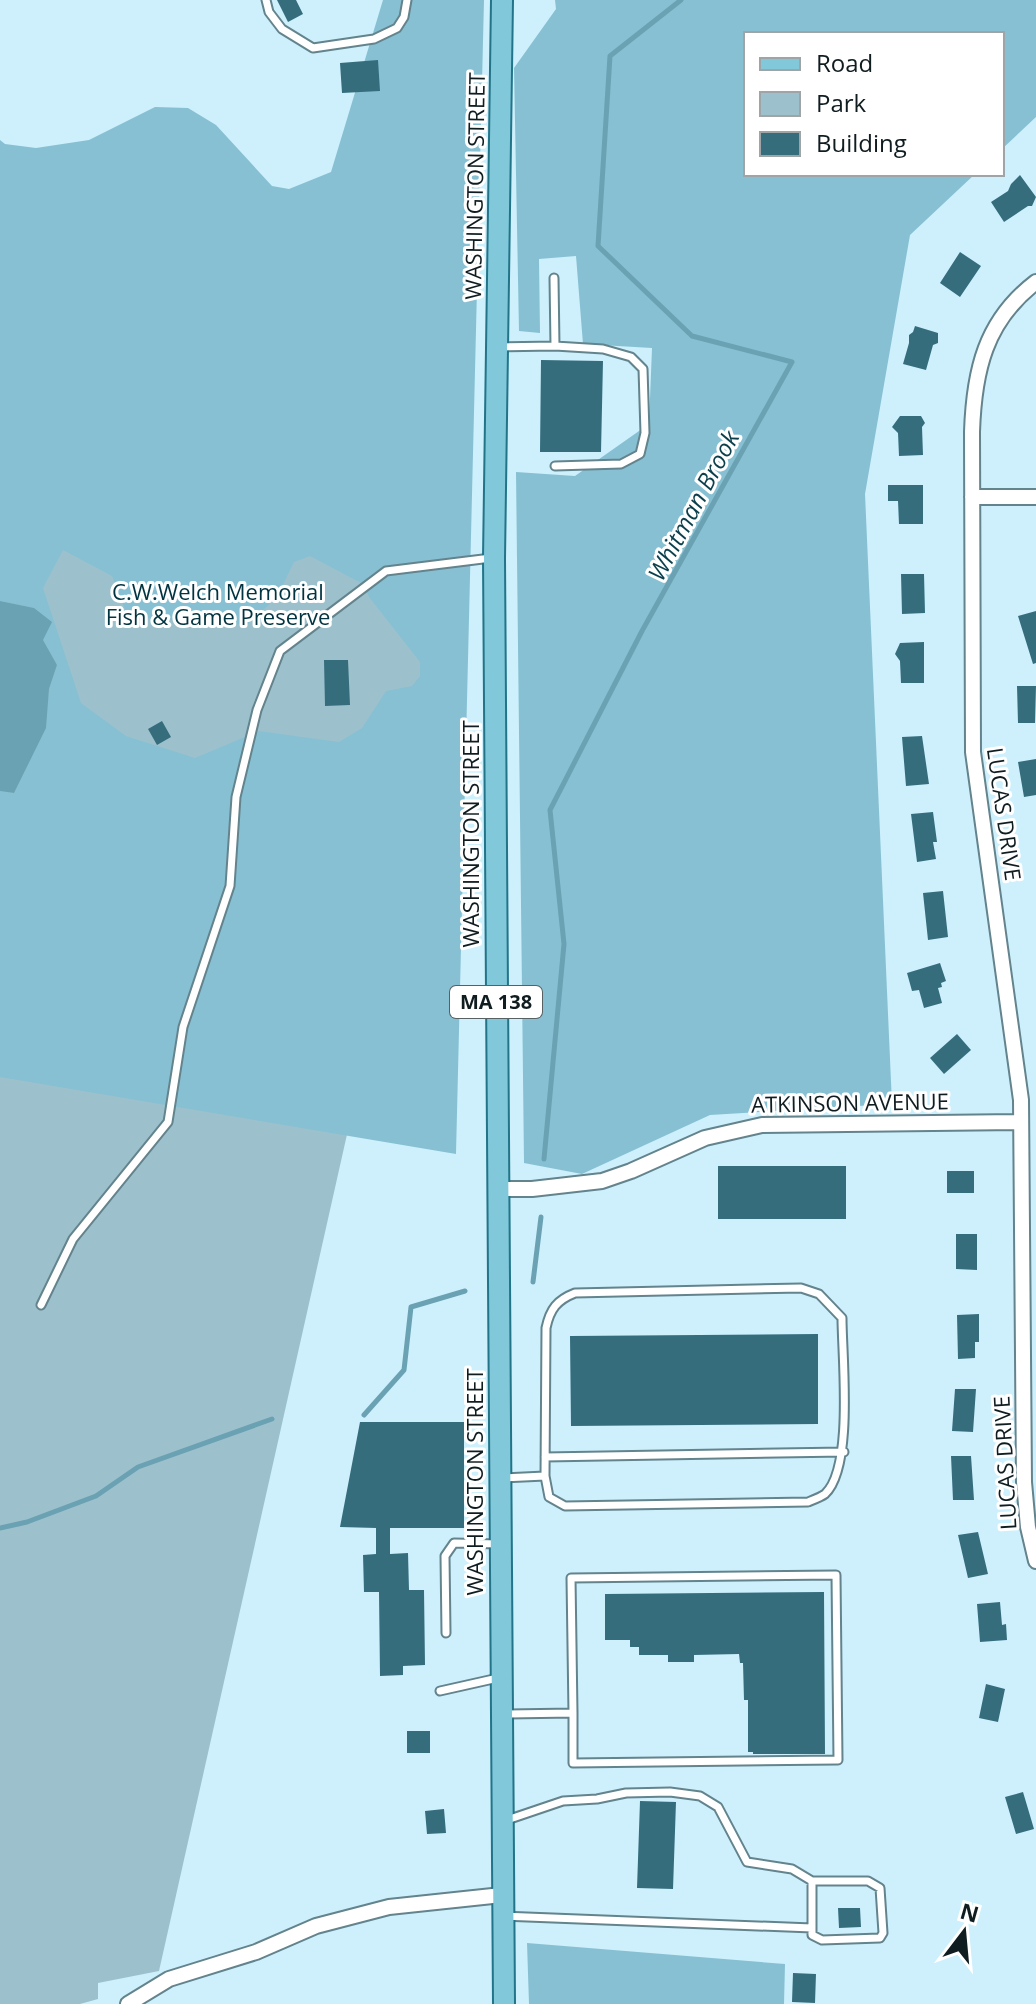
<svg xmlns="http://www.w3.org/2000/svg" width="1036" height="2004" font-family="'Open Sans',sans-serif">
<rect width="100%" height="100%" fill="#cdf0fc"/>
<path fill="#9dc1cc" d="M444 245 433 787 397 912 159 1971 98 1983V1999L80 2004H0V276Z"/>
<path fill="#87c0d2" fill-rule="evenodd" d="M383 0H484L456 1154 0 1077V791L14 793 45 728 49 689 57 665 43 640 34 608 0 601V140L5 144 36 148 89 140 155 107 188 108 216 125 272 186 289 189 331 172ZM63 550 112 576 128 617 247 625 277 597 294 562 310 556 363 584 369 597 420 662V676L412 686 386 691 362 728 339 742 259 731 195 758 126 736 81 703 43 588Z
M555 0H1036V117L1002 149V34H746V174H975L910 235 865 494 892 1104 710 1115 582 1174 524 1163 516 472 575 476 649 424 652 348 583 344 576 256 539 259 540 333 519 331 514 68 556 9Z
M527 1943 785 1964 784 2004H529Z"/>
<path fill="#6aa2b3" d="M0 601 34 608 52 622 43 640 57 665 49 689 46 728 14 793 0 791Z"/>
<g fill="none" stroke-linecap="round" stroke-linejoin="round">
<path stroke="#6aa2b3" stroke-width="5" d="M544 1159 564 944 550 810 642 631 792 362 692 336 598 246 610 56 681 0
M533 1282 541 1217
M364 1415 404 1370 411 1307 465 1291
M0 1528 27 1522 96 1496 138 1467 272 1419"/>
</g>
<path fill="#356d7d" d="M277 0H296L303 14 288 22Z
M378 60 380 91 342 93 340 63Z
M1020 175 1036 197 1032 206H1028L1004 222 991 202 1008 191 1011 184Z
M960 252 981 266 960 297 940 283Z
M915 326 938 333V343L933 345 926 370 903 364 909 343V335L913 332Z
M541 360 603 361 601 452H540Z
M900 416H921L925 423 922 427 923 455 899 456 898 433 892 427Z
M888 485H923V524H899L898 501H888Z
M901 574H924L925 613 902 614Z
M1036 611V663L1033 664 1018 616Z
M924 642V683H901L900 661 895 654 900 643Z
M324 660H348L350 705 325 706Z
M1017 686H1036L1035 723H1018Z
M162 721 171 737 157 745 148 729Z
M922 736 929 784 906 786 902 737Z
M1036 759V795L1024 797 1018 762Z
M933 812 937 842H933L936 859 917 862 911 814Z
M943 891 948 937 928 940 923 893Z
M940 963 946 981 941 983 942 987 938 988 942 1003 924 1008 919 990 912 991 907 973Z
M957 1034 971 1050 944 1074 930 1058Z
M718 1166H846V1219H718Z
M947 1171H974V1193H947Z
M956 1234H977V1270L956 1269Z
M979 1314V1342H975V1358L958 1359 957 1315Z
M818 1334V1424L571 1426 570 1336Z
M955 1389H976L973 1432 952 1431Z
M360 1422H464V1528H390V1554L408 1553 409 1590H424L425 1665 403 1666V1675L380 1676 379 1592H364L363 1555 376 1554V1528L340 1527Z
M951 1456H971L974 1500H953Z
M978 1532 988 1574 968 1578 958 1535Z
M824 1592 825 1754H753V1752H748V1700H744L743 1663H740L739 1654 694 1655V1662H668V1655H639V1647H630V1640H605V1594Z
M1000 1602 1002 1625 1006 1624 1007 1640 980 1642 977 1604Z
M986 1684 1005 1689 998 1722 979 1718Z
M407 1731H430V1753H407Z
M1023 1792 1034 1829 1016 1834 1005 1797Z
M640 1801 676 1802 673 1889 637 1888Z
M444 1809 446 1833 427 1834 425 1811Z
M838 1908H860L861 1927 839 1928Z
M793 1973 816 1974 815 2003 792 2002Z"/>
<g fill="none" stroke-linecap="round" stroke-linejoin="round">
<g stroke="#63838d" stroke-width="11">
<path id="service" d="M266 0 269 12 282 29 313 48 374 39 397 28 404 17 407 0
M499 347 555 346 554 278
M555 466 621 464 640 454 645 433 643 369 631 357 603 349 555 346
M41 1305 73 1239 168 1122 183 1027 230 886 236 797 257 710 280 651 386 571 491 558
M545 1457 844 1452
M505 1478 545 1476 549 1497 565 1506 808 1502C813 1500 821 1497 825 1494 854 1467 842 1357 842 1318L819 1294 801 1288 575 1293C557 1300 550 1309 546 1328L545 1476
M446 1633 445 1556 454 1543 499 1544
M440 1691 498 1678
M502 1714 573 1713V1763L838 1760 836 1575 571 1578 573 1713
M507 1820 563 1801 597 1799 626 1793 670 1792 700 1796 718 1807 747 1862 792 1869 812 1881H868L880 1888 883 1933 880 1938 822 1940 812 1935V1881
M504 1916 812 1928"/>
</g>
<g stroke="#63838d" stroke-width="18">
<path id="minor" d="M1036 282C985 321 974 371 972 432L973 752 1021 1100 1024 1482 1028 1527 1036 1561
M972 497H1036
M498 1189H532L602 1181 631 1171 705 1138 762 1125 1021 1122
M128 2004 169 1979 256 1952 316 1926 389 1907 502 1895"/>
</g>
<g stroke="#227489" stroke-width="24">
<path id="primary" d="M502 0 494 558 504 2004"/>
</g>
<use href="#service" stroke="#fff" stroke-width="7"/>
<use href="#minor" stroke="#fff" stroke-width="14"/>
<use href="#primary" stroke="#80c8da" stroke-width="20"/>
</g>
<g text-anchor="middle" stroke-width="6" stroke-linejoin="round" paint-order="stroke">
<rect fill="#fff" stroke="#576063" stroke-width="2" x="450" y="986" width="92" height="32" rx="6"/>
<g font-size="20" font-weight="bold" fill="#0f1c20">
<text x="496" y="1009">MA 138</text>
</g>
<g font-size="22" fill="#0f1c20" stroke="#fff">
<text transform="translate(475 186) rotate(-89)" y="8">WASHINGTON STREET</text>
<text transform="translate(1004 814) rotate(82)" y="8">LUCAS DRIVE</text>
<text transform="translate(471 834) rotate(-90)" y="8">WASHINGTON STREET</text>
<text transform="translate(850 1103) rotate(-1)" y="8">ATKINSON AVENUE</text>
<text transform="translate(1005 1463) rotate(-93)" y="8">LUCAS DRIVE</text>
<text transform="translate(475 1482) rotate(-90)" y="8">WASHINGTON STREET</text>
</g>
<g font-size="22" fill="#003441" stroke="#fff">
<text x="218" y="600">C.W.Welch Memorial<tspan x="218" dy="25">Fish &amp; Game Preserve</tspan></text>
</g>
<g font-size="24" font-style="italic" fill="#0b3f4c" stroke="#fff">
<text transform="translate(694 506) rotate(-62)" y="8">Whitman Brook</text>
</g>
</g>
<rect x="744" y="32" width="260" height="144" fill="#ffffff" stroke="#9fa4a6" stroke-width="2"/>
<rect x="760" y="58" width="40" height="12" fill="#80c8da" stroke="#9fa4a6" stroke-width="2"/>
<text x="816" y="72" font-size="24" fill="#0f1c20">Road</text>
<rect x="760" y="92" width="40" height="24" fill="#9dc1cc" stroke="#9fa4a6" stroke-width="2"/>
<text x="816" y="112" font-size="24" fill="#0f1c20">Park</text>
<rect x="760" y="132" width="40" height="24" fill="#356d7d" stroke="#9fa4a6" stroke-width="2"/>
<text x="816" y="152" font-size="24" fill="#0f1c20">Building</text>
<g transform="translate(964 1932) rotate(16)" stroke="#ffffff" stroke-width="6" paint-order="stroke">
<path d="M0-6L14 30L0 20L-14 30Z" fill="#0f1c20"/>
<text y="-12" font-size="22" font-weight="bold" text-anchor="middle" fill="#0f1c20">N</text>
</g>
</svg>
